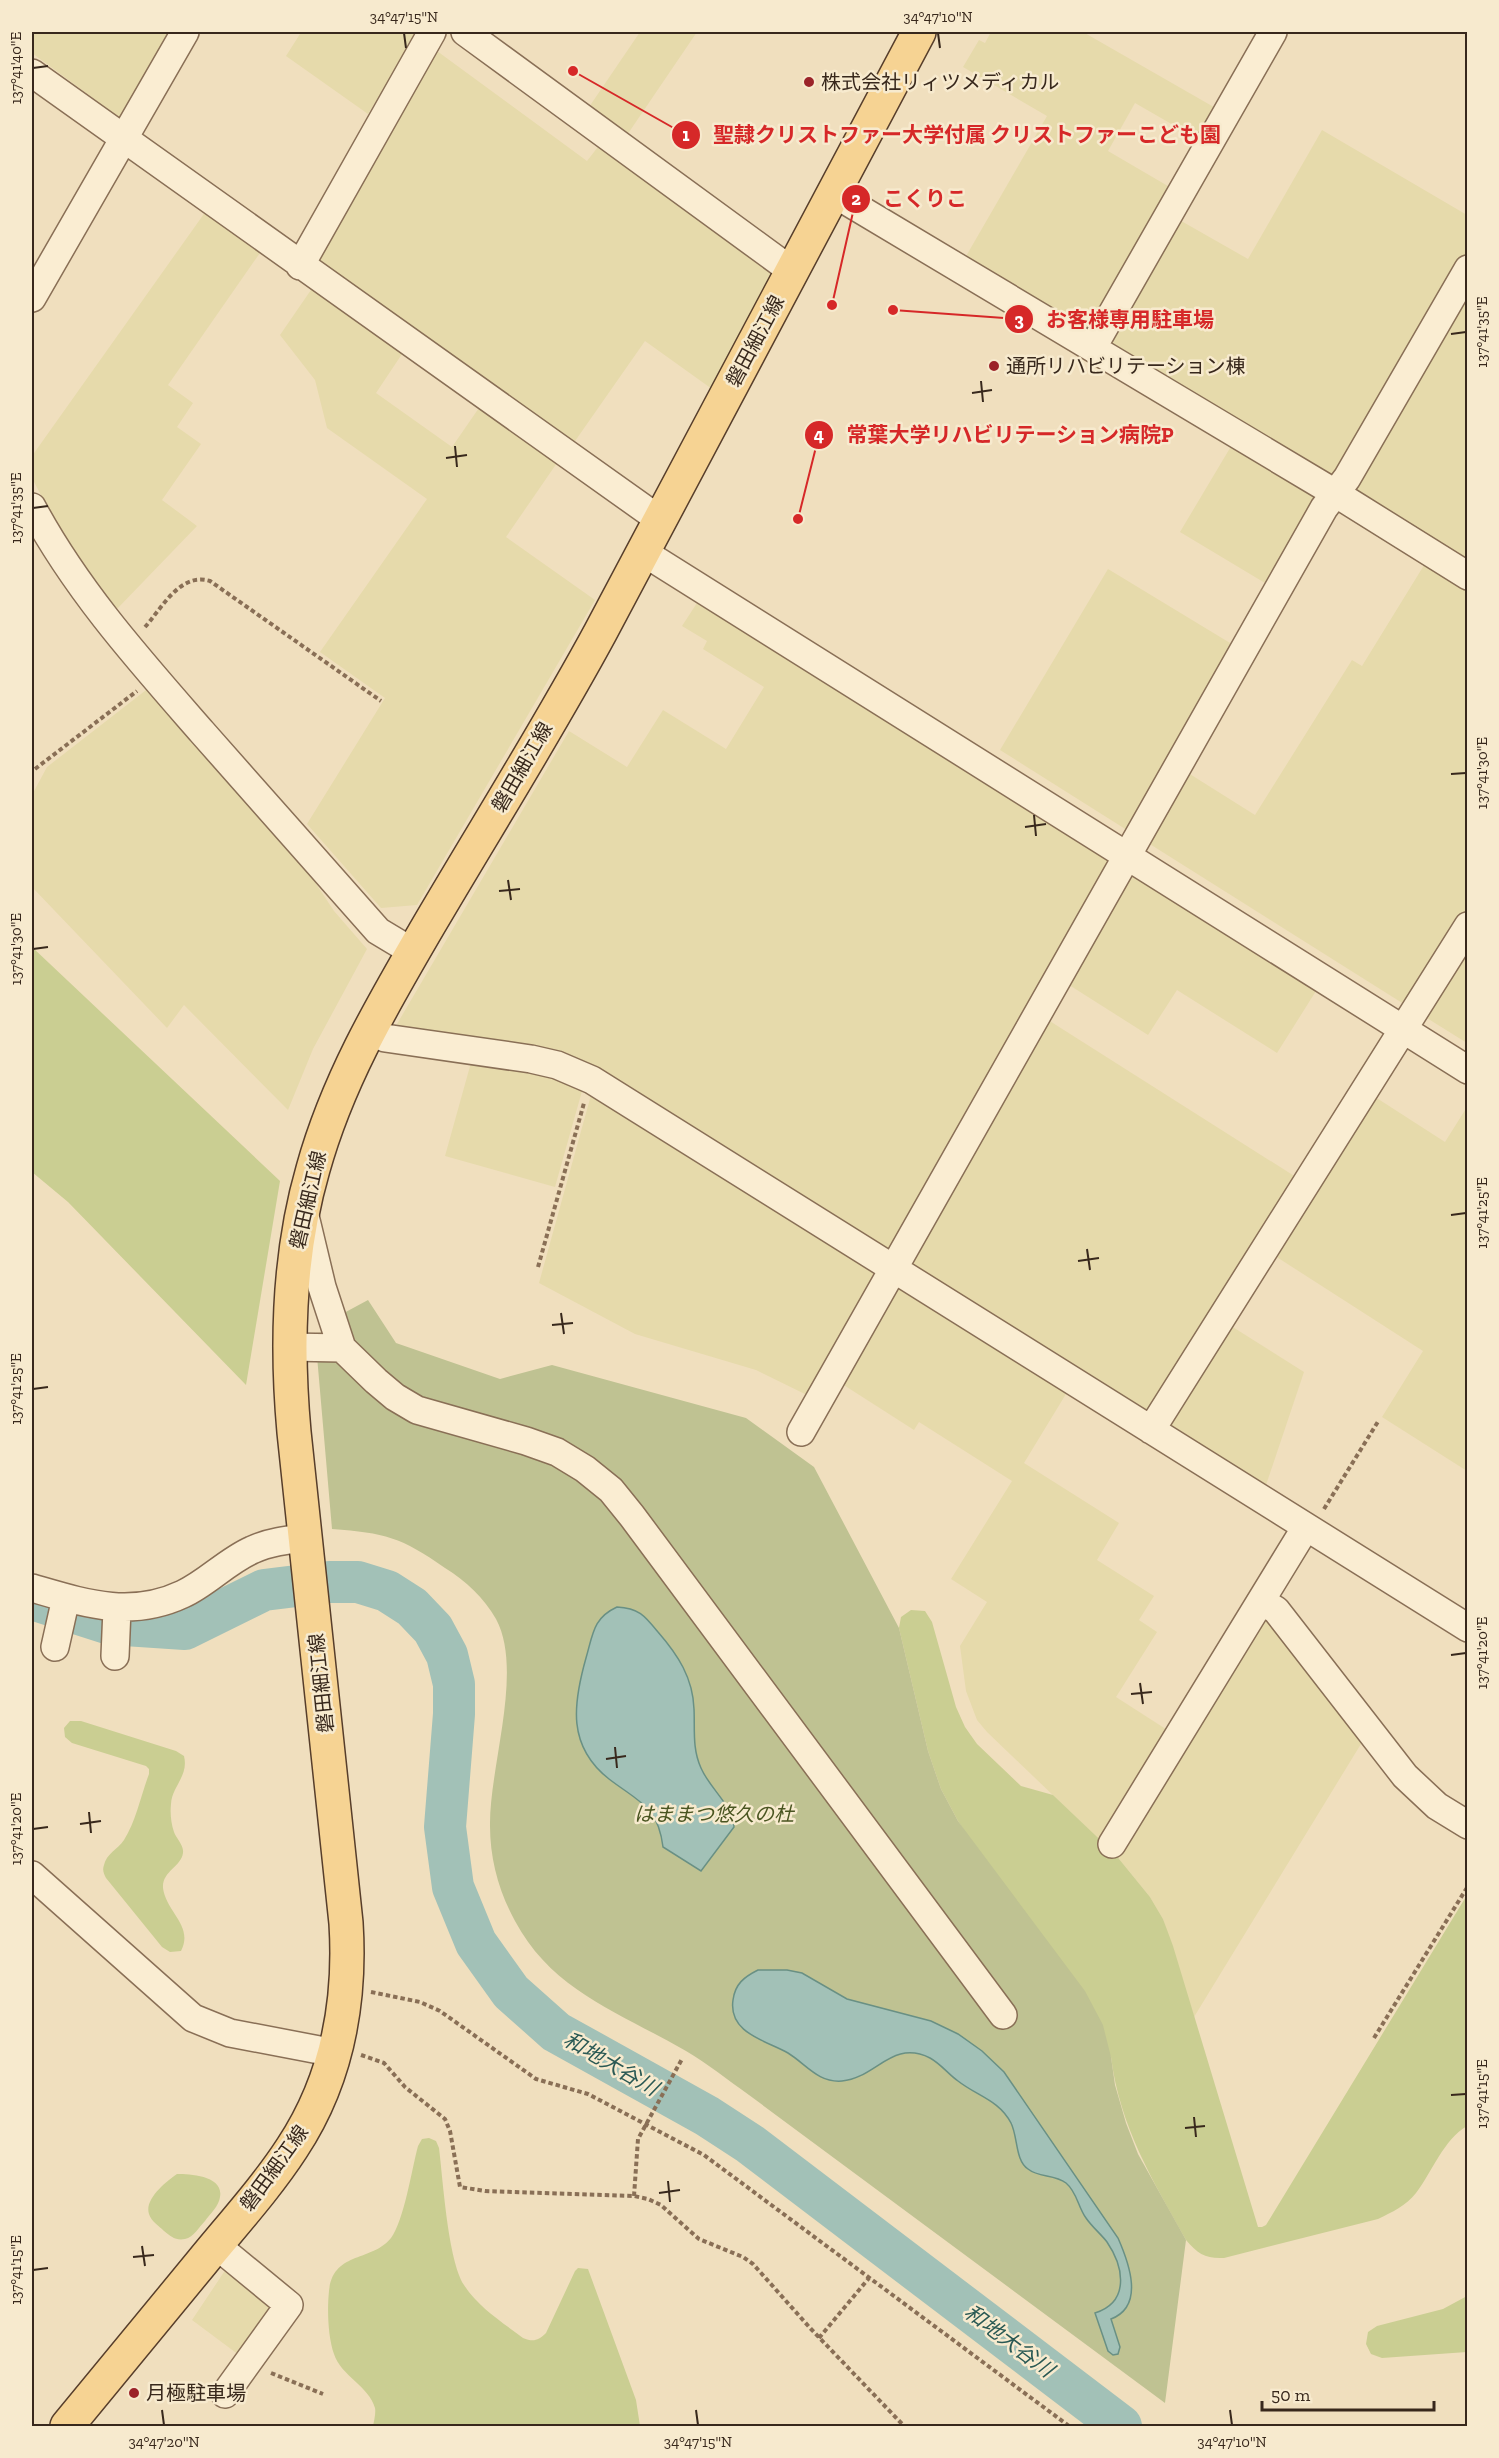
<svg xmlns="http://www.w3.org/2000/svg" width="1499" height="2458" font-family="'Zilla Slab','Noto Sans JP',serif">
<rect width="100%" height="100%" fill="#f0dfbe"/>
<path fill="#e6daab" d="M32 32H173L120 118 32 53Z
M297 32H419L368 114 286 56 300 34Z
M640 32H697L625 138 587 110Z
M991 32H1083L1219 110 1201 141 1135 103 1108 151 1173 189 1094 328 1085 330 965 258 1047 116 963 67 979 40 985 43Z
M437 51 587 161 601 143 769 266 772 276 712 389 645 341 573 444 322 266 320 259Z
M1322 130 1467 215V252L1339 475 1330 477 1111 346 1109 337 1176 218 1248 259Z
M206 211 262 250 168 385 193 403 177 427 201 444 162 500 197 526 116 610 99 590 62 535 32 478V456Z
M1467 286V563L1356 493 1353 484Z
M313 287 404 351 376 393 452 447 481 405 559 460 506 537 595 600 417 905 381 908 307 824 385 698 320 652 427 499 327 428 315 380 280 335Z
M1233 443 1315 492 1317 502 1270 586 1180 532Z
M1426 562 1467 588V910L1407 1006 1145 841 1185 771 1255 815 1352 660 1362 666Z
M1108 569 1235 646 1130 832 1000 750Z
M697 603 1108 860 1110 870 894 1250 885 1253 607 1079 401 1031 397 1024 569 731 627 767 663 710 726 749 764 687 703 649 707 641 682 626Z
M150 687 295 852 334 911 367 949 313 1049 288 1110 184 1005 167 1028 32 887V795L47 767Z
M1134 877 1316 991 1277 1053 1177 990 1148 1035 1066 983 1124 879Z
M1467 943V1043L1422 1015Z
M1045 1018 1299 1179 1152 1412 1143 1415 911 1269 908 1260Z
M472 1059 584 1084 555 1187 445 1156Z
M591 1095 876 1268 879 1277 811 1397 756 1370 635 1334 539 1283Z
M1372 1095 1445 1142 1467 1107V1471L1382 1417 1423 1351 1272 1254Z
M902 1284 1069 1389 1024 1463 1119 1523 1097 1560 1154 1596 1139 1620 1157 1632 1116 1697 1172 1733 1104 1844 987 1732 977 1720 966 1691 960 1646 987 1602 951 1579 1012 1481 919 1422 914 1430 839 1382 893 1286Z
M1228 1324 1304 1372 1264 1491 1169 1431 1167 1422Z
M1260 1615H1269L1364 1739 1194 2017 1163 1919 1150 1897 1115 1854Z
M228 2266 273 2304 243 2358 192 2320Z"/>
<path fill="#cace92" d="M32 947 280 1181 246 1385 68 1202 32 1172Z
M911 1610 925 1611 932 1622 956 1707 965 1727 977 1744 1021 1786 1053 1795 1115 1854 1150 1897 1163 1919 1173 1946 1258 2227H1262L1266 2225 1467 1895V2126C1444 2139 1432 2172 1416 2193 1406 2206 1392 2212 1378 2219L1224 2258C1206 2259 1198 2254 1186 2240 1152 2179 1120 2127 1111 2057L958 1821 941 1789 928 1751 899 1628 901 1617Z
M70 1721H81L176 1751 184 1756C189 1776 172 1786 171 1804 170 1813 171 1823 174 1832 176 1838 184 1845 183 1853 181 1867 162 1871 163 1888 166 1912 194 1926 181 1951L170 1952 162 1947 106 1878C104 1874 102 1870 104 1865 106 1854 118 1849 124 1840 136 1821 141 1795 149 1774V1769L146 1766 72 1743 65 1737 64 1728Z
M429 2138 436 2141 439 2148C443 2180 448 2260 464 2285 478 2307 502 2322 523 2338 533 2342 538 2341 546 2333L575 2271 578 2268 588 2269 636 2400 640 2426H373C374 2421 376 2413 375 2408 369 2386 341 2376 334 2354 328 2337 327 2310 329 2291 333 2251 372 2262 391 2238 404 2221 412 2168 418 2146L422 2139Z
M177 2174C191 2174 224 2176 220 2197 219 2206 210 2214 205 2221 199 2227 194 2237 185 2239 176 2241 170 2236 164 2231 159 2226 151 2221 149 2214 144 2199 167 2181 177 2174Z
M1467 2296V2352L1382 2358 1371 2354 1366 2344 1368 2332 1377 2326 1443 2309Z"/>
<path fill="#bfc292" d="M368 1300 396 1343 500 1379 552 1365 746 1418 814 1467 899 1628 928 1751 941 1789 958 1821 1085 1991 1103 2025 1111 2057 1115 2085 1126 2123 1138 2154 1186 2240 1165 2403 749 2095C728 2080 708 2064 686 2051 621 2013 553 1992 515 1921 499 1892 490 1859 490 1826 489 1767 524 1671 496 1619 484 1598 466 1581 445 1568 401 1537 385 1533 332 1529L315 1333 329 1332V1321Z"/>
<path fill="#a2c1b7" stroke="#699084" stroke-width="1.5" d="M617 1607C639 1608 645 1616 658 1632 678 1655 693 1678 694 1709 695 1729 692 1748 701 1768 710 1789 732 1804 734 1827L701 1871 663 1847C658 1806 639 1802 609 1779 567 1746 573 1704 586 1658 593 1634 593 1618 617 1607Z
M758 1970H787L802 1973 847 1999 931 2021 958 2034 982 2051 1004 2072 1118 2238C1129 2263 1145 2306 1111 2319L1120 2347 1118 2354 1113 2355 1108 2351 1095 2313C1130 2302 1124 2267 1107 2242 1101 2234 1092 2227 1086 2218 1078 2207 1077 2192 1066 2183 1054 2174 1039 2178 1028 2169 1015 2160 1018 2137 1011 2123 999 2100 977 2096 958 2081 948 2074 941 2064 930 2058 892 2039 876 2078 842 2081 818 2083 806 2064 788 2053 768 2041 728 2034 733 2000 735 1984 744 1977 758 1970Z"/>
<g fill="none" stroke-linecap="round" stroke-linejoin="round">
<path stroke="#a2c1b7" stroke-width="42" d="M35 1600 110 1624 185 1629 264 1590 329 1582H358L387 1591 412 1607 433 1629 447 1655 454 1684V1714L445 1827 453 1887 476 1943 511 1992 556 2032 707 2116 750 2144 1121 2426"/>
<g stroke="#896f56" stroke-width="30">
<path id="minor" d="M465 32 792 271
M32 73 660 520
M833 193 1335 493 1468 576
M300 266 432 32
M32 298 185 32
M1093 347 1273 32
M32 507C77 591 140 661 202 732 261 798 319 865 378 931L413 952
M643 552 1468 1070
M369 1029 385 1038 531 1059 557 1065 592 1080 1468 1628
M305 1216 322 1287 342 1348 376 1381 395 1397 417 1410 526 1441 557 1452 585 1469 611 1490 632 1516 1003 2015
M289 1347 342 1348
M1151 1430 1468 926
M801 1432 1324 508 1347 478 1468 269
M32 1588C84 1603 130 1619 183 1594 207 1583 227 1561 252 1550 269 1542 287 1540 305 1538
M1261 1601 1276 1610 1405 1776 1437 1806 1468 1825
M55 1647 66 1598
M115 1656 117 1609
M1112 1844 1306 1527
M32 1875 193 2018 230 2033 335 2053
M216 2245 289 2305 225 2394"/>
</g>
<g stroke="#573e2b" stroke-width="36">
<path id="major" d="M67 2426C112 2372 157 2317 202 2262 233 2224 266 2188 292 2148 337 2080 351 2002 346 1923L294 1432C286 1344 288 1255 313 1169 338 1079 384 1002 430 923 487 826 547 731 600 633 708 433 812 231 919 32"/>
</g>
<path stroke="#896f56" stroke-width="4" stroke-dasharray="4.5 3" stroke-linecap="butt" d="M145 627C162 608 180 572 210 581L381 701
M35 769 137 691
M538 1267 584 1103
M1324 1509 1379 1420
M371 1992 420 2002 440 2011 536 2079 588 2094 704 2155 1069 2426
M1374 2038 1468 1886
M361 2055 384 2063 405 2087 445 2119 450 2131 460 2187 485 2191 634 2196 648 2199 661 2205 699 2239 743 2257 753 2264 811 2329 904 2426
M634 2196 638 2139 682 2059
M819 2338 869 2278
M271 2373 323 2394"/>
<use href="#minor" stroke="#faedd2" stroke-width="27"/>
<use href="#major" stroke="#f6d393" stroke-width="33"/>
</g>
<path fill="none" stroke="#38281c" stroke-width="2" d="M404 33 406 48M938 33 940 48M33 68 48 66M1451 334 1466 332M981 381 983 402M972 393 992 390M455 446 457 467M446 458 467 455M33 508 48 506M1451 774 1466 773M1034 815 1036 836M1025 827 1046 824M508 880 511 900M499 891 520 889M33 949 48 947M1451 1215 1466 1213M1087 1249 1090 1270M1078 1261 1099 1258M561 1313 564 1334M552 1325 573 1323M33 1389 48 1387M1451 1655 1466 1653M1140 1683 1143 1704M1131 1694 1152 1692M615 1747 617 1768M606 1759 626 1756M89 1812 91 1833M80 1824 101 1821M33 1829 48 1827M1451 2095 1466 2094M1194 2117 1196 2137M1185 2128 1205 2126M668 2181 670 2202M659 2193 680 2190M142 2246 145 2266M133 2257 154 2255M33 2270 48 2268M162 2410 164 2425M696 2410 698 2425M1230 2410 1232 2425"/>
<g fill="#9b2329" stroke="#f7eace" stroke-width="2">
<circle cx="809" cy="82" r="6"/>
<circle cx="994" cy="366" r="6"/>
<circle cx="134" cy="2393" r="6"/>
</g>
<g text-anchor="middle" stroke-width="5" stroke-linejoin="round" paint-order="stroke">
<g font-size="20" fill="#38281c" stroke="#f7eace" text-anchor="start">
<text x="821" y="89">株式会社リィツメディカル</text>
<text x="1006" y="373">通所リハビリテーション棟</text>
<text x="146" y="2400">月極駐車場</text>
</g>
<g font-size="20" fill="#38281c" stroke="#f7eace">
<text transform="translate(755 341) rotate(-62)" y="7">磐田細江線</text>
<text transform="translate(522 767) rotate(-60)" y="7">磐田細江線</text>
<text transform="translate(308 1200) rotate(-77)" y="7">磐田細江線</text>
<text transform="translate(321 1683) rotate(-96)" y="7">磐田細江線</text>
<text transform="translate(274 2168) rotate(-54)" y="7">磐田細江線</text>
</g>
<g font-size="20" font-style="italic" fill="#4a5521" stroke="#f7eace">
<text x="714" y="1821">はままつ悠久の杜</text>
</g>
<g font-size="21" font-style="italic" fill="#2a5954" stroke="#f7eace">
<text transform="translate(611 2064) rotate(30)" y="7">和地大谷川</text>
<text transform="translate(1009 2341) rotate(37)" y="7">和地大谷川</text>
</g>
</g>
<path fill="none" stroke="#d62828" stroke-width="2" d="M573 71L686 135M832 305L856 199M893 310L1019 319M798 519L819 435"/>
<g fill="#d62828" stroke="#f7eace" stroke-width="2">
<circle cx="573" cy="71" r="6"/>
<circle cx="832" cy="305" r="6"/>
<circle cx="893" cy="310" r="6"/>
<circle cx="798" cy="519" r="6"/>
<circle cx="686" cy="135" r="15"/>
<circle cx="856" cy="199" r="15"/>
<circle cx="1019" cy="319" r="15"/>
<circle cx="819" cy="435" r="15"/>
</g>
<g font-size="18" text-anchor="middle" font-weight="bold" fill="#fff">
<text x="686" y="141">1</text>
<text x="856" y="205">2</text>
<text x="1019" y="326">3</text>
<text x="819" y="441">4</text>
</g>
<g font-size="21" text-anchor="middle" font-weight="bold" fill="#d62828" stroke="#f7eace" stroke-width="5" stroke-linejoin="round" paint-order="stroke">
<text x="967" y="142">聖隷クリストファー大学付属 クリストファーこども園</text>
<text x="925" y="206">こくりこ</text>
<text x="1130" y="327">お客様専用駐車場</text>
<text x="1010" y="442">常葉大学リハビリテーション病院P</text>
</g>
<rect width="1499" height="2458" fill="none" stroke="#f7eace" stroke-width="66"/>
<path d="M1262 2401v9h172v-9" fill="none" stroke="#38281c" stroke-width="3"/>
<text x="1271" y="2401" font-size="18" fill="#38281c" stroke="#f7eace" stroke-width="4.5" paint-order="stroke">50 m</text>
<rect x="33" y="33" width="1433" height="2392" fill="none" stroke="#38281c" stroke-width="2"/>
<g font-size="15" text-anchor="middle" fill="#38281c">
<text x="404" y="22">34°47'15"N</text>
<text x="938" y="22">34°47'10"N</text>
<text transform="translate(16 68) rotate(-90)" y="5">137°41'40"E</text>
<text transform="translate(1482 332) rotate(-90)" y="5">137°41'35"E</text>
<text transform="translate(16 508) rotate(-90)" y="5">137°41'35"E</text>
<text transform="translate(1482 773) rotate(-90)" y="5">137°41'30"E</text>
<text transform="translate(16 949) rotate(-90)" y="5">137°41'30"E</text>
<text transform="translate(1482 1213) rotate(-90)" y="5">137°41'25"E</text>
<text transform="translate(16 1389) rotate(-90)" y="5">137°41'25"E</text>
<text transform="translate(1482 1653) rotate(-90)" y="5">137°41'20"E</text>
<text transform="translate(16 1829) rotate(-90)" y="5">137°41'20"E</text>
<text transform="translate(1482 2094) rotate(-90)" y="5">137°41'15"E</text>
<text transform="translate(16 2270) rotate(-90)" y="5">137°41'15"E</text>
<text x="164" y="2447">34°47'20"N</text>
<text x="698" y="2447">34°47'15"N</text>
<text x="1232" y="2447">34°47'10"N</text>
</g>
</svg>
